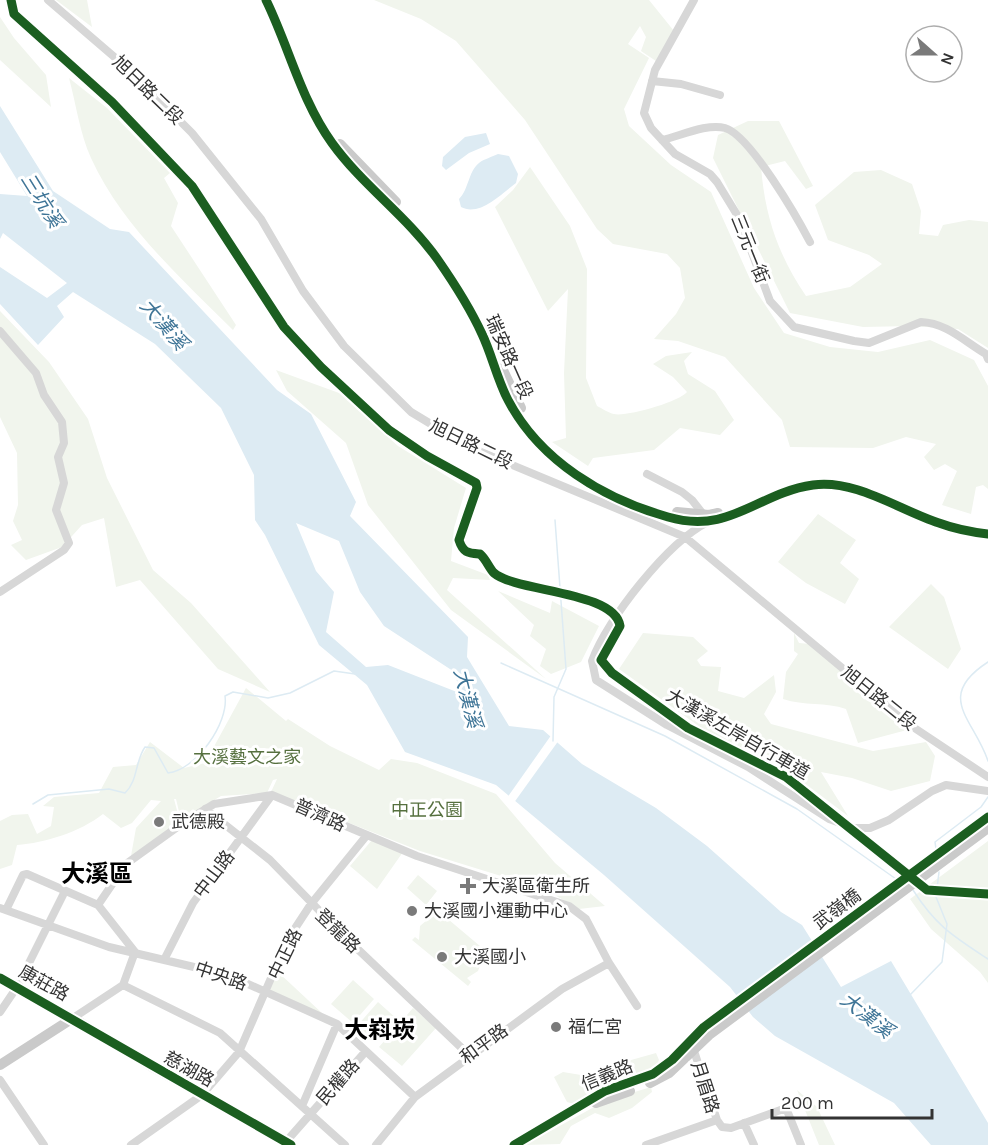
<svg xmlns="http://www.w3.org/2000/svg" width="988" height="1145" font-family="Karla,'Noto Sans TC',sans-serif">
<rect width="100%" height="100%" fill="#fff"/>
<path fill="#f1f5ed" d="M56 0H87L92 27Z
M374 0H649L674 31 656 61 641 51 646 37 640 26 628 44 649 58 624 109 629 126 671 165 711 192 754 288 784 333 830 347 878 352 930 340 974 360 988 386V489L983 485 976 487 971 514 942 505 957 471 945 464 934 470 924 457 936 444 906 437 873 448 790 447 782 420 725 357 678 341 654 339 676 314 685 298 680 268 667 254 613 244 597 229 525 120 456 41 421 19Z
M0 17 14 38 46 75 51 107 0 60Z
M69 78 107 108 170 173 164 178 178 203 171 226 236 325 233 330C181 278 122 226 91 158 80 134 76 104 69 78Z
M748 121H779L813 186 806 189 785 161 761 167C765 216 778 255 806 296L850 287 882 264 869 255 828 240 815 205 854 172 881 170 912 184 921 211 919 234 938 236 943 225 969 220 988 222V348L958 329 911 326 863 327 790 313 713 158 718 135Z
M530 167 570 226 587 269 586 378 597 406C602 408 608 413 614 414 626 417 679 402 687 392L673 377 653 364 666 356 692 352 684 361 688 374 715 391 734 420 720 435 680 428 654 450 593 458 588 466 552 442 566 438 564 373 568 289 548 311 495 207 513 190Z
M0 311 49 362 88 419 107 478 153 570 191 603 270 692 218 669 140 580 116 587 104 518 82 525 62 547 26 560 11 545 22 540 13 521 18 505 17 453 0 417Z
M276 370 339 393 398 446 466 488 454 528 451 561 488 575 490 580 453 578 447 590 546 679 451 610 368 505 346 443 287 391Z
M818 514 856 540 840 563 859 579 845 604 806 583 778 562Z
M931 584 944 597 961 649 948 669 889 627Z
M498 591 550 613 552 601 599 626 581 662 551 674 540 666 546 649 530 636 534 625Z
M643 633 693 637 708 651 697 660 701 666 721 667 718 691 744 698 774 675 776 692 764 714 771 724 873 751 926 742 935 756 930 781 891 791 852 778 821 772 848 816 787 770 700 727 619 669Z
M794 633 799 643 821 645 868 687 908 717 907 730 858 743 846 709C826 702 804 706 783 699L786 672 798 654 794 651Z
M246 688 286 721 288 719 330 746 379 770 391 759 417 763 496 794 555 863 605 906 579 909 546 890 420 851 271 792 277 779 273 780 267 793 221 796 181 820 176 799H174L180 822 129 867 136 828 161 801 151 800 132 823 121 828 103 814C80 832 45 843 17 845L12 865 0 869V821L12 815 28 814 37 834 51 826 54 807 43 806 54 797 99 793 113 767 136 765 150 742 184 768 205 763Z
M372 840 403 852 377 889 350 866Z
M988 841V983L980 972 931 929 910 899Z
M418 875 437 891 426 905 407 888Z
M436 909 493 957 489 962 483 958 478 971 467 978 471 982 468 986 412 940 415 937 419 940 420 926 434 914Z
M278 972 323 1014 268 991Z
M353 980 374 999 353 1023 331 1004Z
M378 1002 397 1019 376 1043 357 1026Z
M413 1008 436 1028 402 1066 379 1047Z
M656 1053 659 1060 656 1067 574 1104 567 1102 554 1077 563 1072 599 1078 614 1072 624 1062Z
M651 1087 652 1092 632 1108 609 1118 595 1113 571 1126 560 1144 525 1145 605 1101Z
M797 1090 817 1107 835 1145H819Z"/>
<path fill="#ddebf3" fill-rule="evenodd" d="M0 106 53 191 110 229 129 232 277 390 311 414 356 502 350 516 468 637 467 657 509 726 543 730 582 764 656 808 707 846 781 912 802 925 841 987 891 961 988 1123V1145H931L894 1103 775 1036 753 1017 730 987 604 875 496 785 405 752 367 685 319 645 265 535 255 520 254 475 221 408 155 344 73 292 57 306 64 317 38 345 0 304V267L47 298 67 283 3 233 0 239V194L27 196 0 152ZM296 523 339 541 360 592 384 626 453 671 462 694 388 665 366 667 326 632 334 592 316 571Z
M486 133 490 144 469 153 446 170 442 166 443 157 465 137Z
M498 154 509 156 518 174 516 183C502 193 480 217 461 207L459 199C469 189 468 172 479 163 484 159 492 157 498 154Z"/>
<path fill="#fff" d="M552 734 559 740 513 804 507 798Z"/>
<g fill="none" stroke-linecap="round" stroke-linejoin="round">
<path stroke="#ddebf3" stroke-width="1.5" d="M988 662C934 697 974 719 988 761
M501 663 665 736 797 809 896 879
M553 741 554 697 566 669 555 520
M33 804 48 795 109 789 125 793C138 781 135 761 145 747L154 748 168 773C196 770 229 723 225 696L233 692 268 698 290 693 334 671 355 674
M936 849 935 842 981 807 988 797
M913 890C936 926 953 936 988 959
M910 995 942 962 947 924 936 897 939 872"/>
<path stroke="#d7d7d7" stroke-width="8" d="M48 0 126 67 192 133 261 219 303 291 344 346 411 412 469 447 685 537 913 727 988 777
M694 0 655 70 644 113 651 128 675 154 710 174 717 182 739 218 770 301 794 327 854 341 869 343 921 322C947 323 965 342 986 354L988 359
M652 81 681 84 720 95
M662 140C680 136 707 123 725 128 750 135 798 219 810 242
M0 331 36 373 44 395 62 422 64 443 58 457 64 483 56 510 69 543 64 550 0 592
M647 474 682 492 692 500 703 514 702 517
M708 522C668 542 607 619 592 661L596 680 667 725 748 767 829 819 854 828H870L889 820 932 791 946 785 988 791
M205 809 270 860 346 938 469 1055
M98 905 126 864 183 823 214 804 272 795 417 856 569 906 586 919 609 963 637 1006
M0 908 109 947 228 975 337 1024 415 1097
M6 910 23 875 27 874 98 905 135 952
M165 958 193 903 272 795
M0 978 73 1018 123 985
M123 985 220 1033 345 1145
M123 985 135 952
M0 1012 17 987 65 891
M0 1080 44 1145
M302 1106 337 1024
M717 1120 722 1127 731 1128 786 1108 801 1145
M744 1123 754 1145
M284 1144 366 1051
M131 1145 202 1095 239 1052 288 939 311 904 367 835
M376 1145 415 1097 562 989 609 963
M646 1145 717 1120 693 1048"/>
<path stroke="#cacaca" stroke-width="10" d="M266 0C289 47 301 100 332 143 363 186 407 216 438 260 454 283 470 308 482 334 492 355 497 379 508 400 540 461 604 499 668 517 730 535 757 493 813 485 856 479 899 510 939 523 955 529 971 532 988 534
M340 144 396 202
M502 368 521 408
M677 512 709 515 718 513
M0 1065 73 1018 154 1068 291 1145
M650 1083 669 1073 709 1035 988 828
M596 1103 630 1091
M514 1145 605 1091 653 1074 672 1060 704 1027 988 817"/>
<g stroke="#fff" stroke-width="13">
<path id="cycleway" d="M11 0 14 14 112 102 192 186 284 327 321 367 389 430 427 456 476 483 477 488 459 540C463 553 468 553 480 554 486 559 489 568 494 573 516 592 615 591 620 626L601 660 612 673 688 728 786 777 927 890 988 894
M266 0C289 47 301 100 332 143 363 186 407 216 438 260 454 283 470 308 482 334 492 355 497 379 508 400 540 461 604 499 668 517 730 535 757 493 813 485 856 479 899 510 939 523 955 529 971 532 988 534
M0 978 291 1145
M514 1145 605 1091 653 1074 672 1060 704 1027 988 817"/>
</g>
<use href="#cycleway" stroke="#1b5e20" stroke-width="9"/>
</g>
<g fill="#7a7a7a" stroke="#fff" stroke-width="2">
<circle cx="159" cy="822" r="6"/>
<path d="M465 877h6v6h6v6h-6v6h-6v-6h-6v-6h6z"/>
<circle cx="412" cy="911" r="6"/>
<circle cx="442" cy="957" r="6"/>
<circle cx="556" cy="1027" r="6"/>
</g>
<g text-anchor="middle" stroke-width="6" stroke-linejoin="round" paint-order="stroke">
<g font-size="18" fill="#333" stroke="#fff">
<text transform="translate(148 90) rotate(44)" y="6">旭日路二段</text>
<text transform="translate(750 249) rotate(68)" y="6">三元一街</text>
<text transform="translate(509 357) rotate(66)" y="6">瑞安路一段</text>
<text transform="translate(471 444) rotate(26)" y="6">旭日路二段</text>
<text transform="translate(879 698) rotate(39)" y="6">旭日路二段</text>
<text transform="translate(738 734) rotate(30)" y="6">大漢溪左岸自行車道</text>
<text transform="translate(320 815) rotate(24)" y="6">普濟路</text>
<text transform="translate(214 874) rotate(-53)" y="6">中山路</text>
<text transform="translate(837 909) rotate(-37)" y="6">武嶺橋</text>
<text transform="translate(338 931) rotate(44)" y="6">登龍路</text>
<text transform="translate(285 954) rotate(-64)" y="6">中正路</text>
<text transform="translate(221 976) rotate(19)" y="6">中央路</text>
<text transform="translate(44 983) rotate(29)" y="6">康莊路</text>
<text transform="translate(484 1044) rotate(-36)" y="6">和平路</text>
<text transform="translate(189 1069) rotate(29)" y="6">慈湖路</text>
<text transform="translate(607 1075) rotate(-22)" y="6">信義路</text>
<text transform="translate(338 1082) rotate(-49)" y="6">民權路</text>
<text transform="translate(705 1087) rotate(72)" y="6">月眉路</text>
</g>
<g font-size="18" fill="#56703f" stroke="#fff">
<text x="247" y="763">大溪藝文之家</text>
<text x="427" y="816">中正公園</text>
</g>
<g font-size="18" fill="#333" stroke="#fff" text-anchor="start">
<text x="171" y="828">武德殿</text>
<text x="482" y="892">大溪區衛生所</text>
<text x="424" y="917">大溪國小運動中心</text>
<text x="454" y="963">大溪國小</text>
<text x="568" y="1033">福仁宮</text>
</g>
<g font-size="20" font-style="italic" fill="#3f7597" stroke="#fff">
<text transform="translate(42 200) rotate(58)" y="7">三坑溪</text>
<text transform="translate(164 324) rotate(49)" y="7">大漢溪</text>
<text transform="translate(468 698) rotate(76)" y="7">大漢溪</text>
<text transform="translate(867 1015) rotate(38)" y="7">大漢溪</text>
</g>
<g font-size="24" font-weight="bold" fill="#000" stroke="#fff">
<text x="97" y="882">大溪區</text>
<text x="380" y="1038">大嵙崁</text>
</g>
</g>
<g transform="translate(934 54) rotate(111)"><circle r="28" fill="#ffffff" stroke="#adadad" stroke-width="1.5"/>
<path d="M0-4.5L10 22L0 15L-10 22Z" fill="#7a7a7a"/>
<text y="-9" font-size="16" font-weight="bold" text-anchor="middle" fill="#333333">N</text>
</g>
<path d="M772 1109v9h160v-9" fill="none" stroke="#333333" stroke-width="3"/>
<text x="781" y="1109" font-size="18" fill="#333333" stroke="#ffffff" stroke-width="4.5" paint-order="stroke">200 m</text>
</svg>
